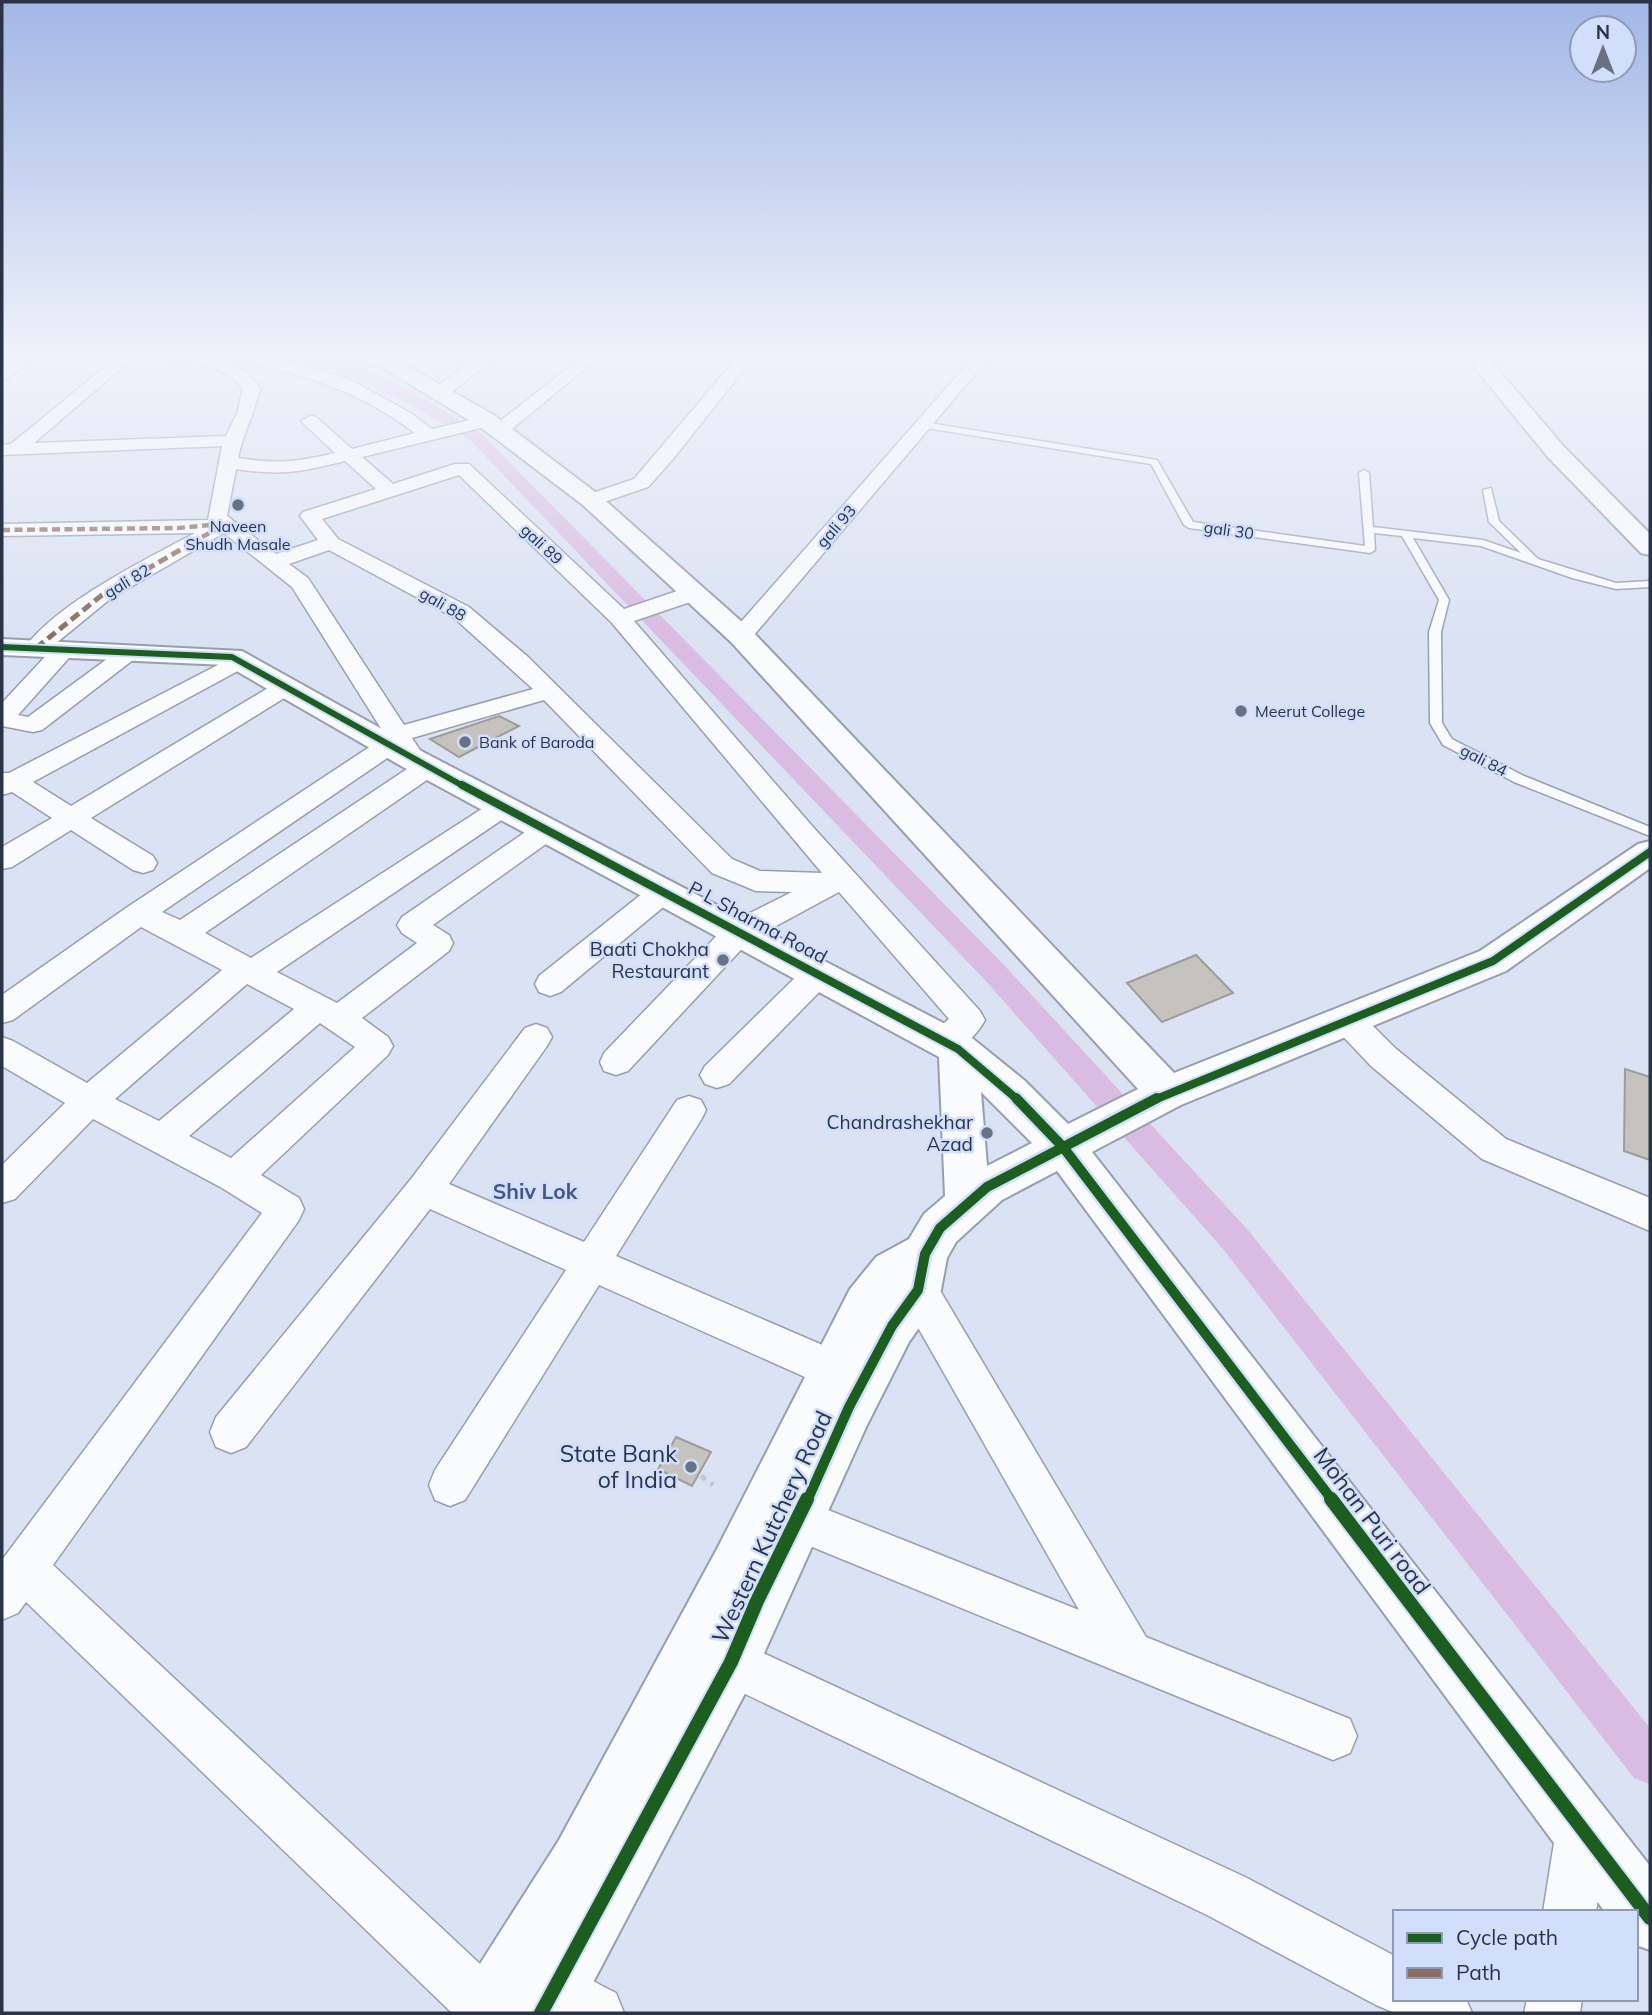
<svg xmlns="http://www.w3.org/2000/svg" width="1652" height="2015" font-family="Mulish,sans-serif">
<rect width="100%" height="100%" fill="#dbe2f3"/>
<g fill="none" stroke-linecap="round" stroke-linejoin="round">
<path fill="#dabbe2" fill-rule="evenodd" d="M282 353C350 348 426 399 482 434L1004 965 1247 1229 1650 1728V1784L1634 1778 1223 1249 984 979 470 440C409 401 355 374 284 356Z"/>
</g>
<path fill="#c6c3bf" stroke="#9d9c9a" stroke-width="2" d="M499 716 519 726 459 757 430 739Z
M1196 955 1233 993 1162 1022 1127 983Z
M1625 1069 1650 1077V1160L1624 1151Z
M676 1437 711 1452 692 1486 658 1469Z"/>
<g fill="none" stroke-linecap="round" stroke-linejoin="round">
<g stroke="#979eae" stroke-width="3">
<path id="service" d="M923 422 1157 460 1193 522 1365 546 1359 473 1364 470 1369 473 1373 527 1483 540 1521 553 1489 522 1483 490 1491 488 1499 521 1538 559 1616 583 1650 581V587L1616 589 1572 578 1481 546 1413 538 1449 600 1441 632 1442 723 1452 739 1524 776 1650 827V836L1514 782 1443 745 1430 723 1429 632 1439 600 1402 536 1374 533 1375 550 1370 553 1189 528 1184 525 1151 464 920 427V423Z"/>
</g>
<g stroke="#979eae" stroke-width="3">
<path id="minor" d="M22 353H40L8 378 2 380V367Z
M122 353H139L34 443 226 436 237 414 243 388C222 363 189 362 158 358L150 353H191L214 357 225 353H245L290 362 349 379 412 414 432 429 487 416 493 417 496 421 493 425 362 457 393 484 455 464H469L624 609 683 589H699L702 594 699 599 634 621 813 827 980 1011 985 1020C979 1032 959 1054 944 1054 940 1054 936 1051 933 1050L928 1041 933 1032 949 1019 839 892 750 940 628 1071 616 1075 604 1071 600 1062 604 1053 728 924 792 892 756 891 712 873 544 700 412 738 426 759 437 761 441 767 437 773 205 933 251 958 494 801 503 798 512 801 516 807 512 813 277 972 337 1003 417 943 402 933 397 925 402 917 537 824 547 821 557 824 561 830 557 836 433 925 449 935 453 943 449 951 362 1018 388 1037 393 1046 388 1055 261 1175 299 1198 304 1209 299 1220 53 1565 509 1991 516 2013H452L26 1602 18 1613 2 1620V1560L262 1213 222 1188 93 1119 15 1199 2 1203V1165L65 1103 2 1066V1037L13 1041 87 1083 222 970 141 927 13 1020 2 1023V995L126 908 380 740 387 738 292 587 224 533 110 599 44 653H28L25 648C55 604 148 558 195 533L2 536V524L208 520 222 446 2 455V445L11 444ZM235 360C302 373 360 391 415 433L352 449 316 417 310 416 301 421 335 453C298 462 276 464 238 458 243 434 255 412 260 388L249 375 230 362ZM345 461 376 489 303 512 300 516 318 540 276 554 227 516 236 469C281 476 301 472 345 461ZM459 475 612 623 822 873 760 871 732 859 527 656 469 607 338 539 322 519ZM329 550 453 617 533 689 404 725 308 578 289 564ZM396 752 405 766 410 767 180 920 162 912ZM247 984 294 1009 159 1121 115 1099ZM320 1023 355 1047 231 1158 189 1136Z
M484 353H502L445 397H433L431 393 433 389Z
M587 353H604L506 434H494L491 430 494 426Z
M741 353H757L673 459 648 487 598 504H584L581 500 584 496 634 479Z
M977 353H993L749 641H733L730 636 733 631Z
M64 643 72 645 76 650 18 715 28 717 122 648H138L142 653 42 730 33 732 2 726V703L56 645Z
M239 654 247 656 251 661 247 666 33 782 71 806 278 682H294L298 687 294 692 91 818 153 856 157 863 153 870 143 873 133 870 71 830 12 867 2 869V847L52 818 12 792 2 795V773H9Z
M663 882 673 885 677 892 673 899 561 992 550 996 539 992 535 984 539 976 653 885Z
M818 963 829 966 833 974 829 982 729 1084 717 1088 705 1084 700 1075 705 1066 807 966Z
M1347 1008 1358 1011 1395 1048 1506 1139 1650 1198V1231L1482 1159 1371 1066 1336 1029 1331 1020 1336 1011Z
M536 1024 547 1028 552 1037 547 1046 449 1184 584 1242 677 1100 689 1096 701 1100 706 1110 701 1120 616 1256 848 1356 854 1370 848 1384 834 1390 599 1285 465 1500 450 1506 435 1500 429 1485 435 1470 566 1270 430 1209 246 1447 231 1453 216 1447 210 1432 216 1417 411 1179 525 1028Z
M918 1272 932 1277 1146 1637 1350 1719 1357 1736 1350 1753 1333 1760 783 1535 776 1520 783 1505 798 1498 1079 1610 904 1303 899 1290 904 1277Z
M731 1638 1245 1877 1395 1956V1999H1466L1472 2013H1395L1376 2005 1207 1915 714 1679 707 1662 714 1645Z
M1582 1804 1600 1812 1608 1830 1596 1912H1543L1556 1830 1564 1812Z
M554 1961 616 1993 624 2013H544L535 2007 527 1988 535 1969Z
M1527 1999H1582L1580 2013H1524Z"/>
</g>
<g stroke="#979eae" stroke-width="4">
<path id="tertiary" d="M337 353H372L394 358 495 416 599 495 751 630 1174 1073 1480 951 1638 844 1650 841V868L1506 971 1181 1105 1092 1152 1650 1866V1950L1636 1945V1912H1605L1057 1171 1002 1200 956 1242 947 1258 941 1290 935 1305 909 1342 867 1425 751 1682 577 2013H454L464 1989 559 1840 717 1549 850 1289 876 1257 909 1239 924 1214 945 1196 939 1057 403 767 226 665 2 655V639L242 651 425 753 972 1038 1024 1080 1068 1124 1138 1089 731 642 583 505 479 426 380 366 340 357ZM981 1092 1032 1143 987 1166Z
M1468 353H1486L1495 366 1564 447 1650 534V555L1641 553 1548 457 1479 373Z"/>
</g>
<path stroke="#c3c6ce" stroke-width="5" stroke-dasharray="6 6" stroke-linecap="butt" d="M701 1476 713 1485"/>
<use href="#service" fill="#fafbfd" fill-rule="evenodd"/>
<use href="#minor" fill="#fafbfd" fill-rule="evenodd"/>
<use href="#tertiary" fill="#fafbfd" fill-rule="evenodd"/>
<path stroke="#8d6e63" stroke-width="4.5" stroke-dasharray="8 4.5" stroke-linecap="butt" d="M2 530 178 528 222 524
M191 543 226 524"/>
<path stroke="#8d6e63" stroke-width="5" stroke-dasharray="10 5" stroke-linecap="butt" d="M36 648 102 595 194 542"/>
<g stroke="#d1dffd" stroke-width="10">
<path id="cycleway-far3" d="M2 647 232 657 465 787"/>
</g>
<g stroke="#d1dffd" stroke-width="12">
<path id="cycleway-far2" d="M462 785 958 1049 1018 1100
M1154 1100 1493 961 1650 852"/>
</g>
<g stroke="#d1dffd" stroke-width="15">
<path id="cycleway-far1" d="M1016 1098 1063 1147 1333 1501
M807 1501 849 1407 892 1326 918 1290 925 1254 940 1228 987 1187 1157 1098"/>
</g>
<g stroke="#d1dffd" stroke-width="18">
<path id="cycleway" d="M1331 1499 1650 1918
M541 2013 731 1662 757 1601 807 1499"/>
</g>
<use href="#cycleway-far3" stroke="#1b5e20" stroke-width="6"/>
<use href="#cycleway-far2" stroke="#1b5e20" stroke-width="8"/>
<use href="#cycleway-far1" stroke="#1b5e20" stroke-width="10"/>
<use href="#cycleway" stroke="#1b5e20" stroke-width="14"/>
</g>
<linearGradient id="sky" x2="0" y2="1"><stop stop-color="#a2b7e6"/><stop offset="0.56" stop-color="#eff2fa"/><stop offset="1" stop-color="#eff2fa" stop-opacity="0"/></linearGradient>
<rect width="1652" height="635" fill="url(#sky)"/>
<g fill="#697183" stroke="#d1dffd" stroke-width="2.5">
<circle cx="238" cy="505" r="7"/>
<circle cx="1241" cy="711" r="7"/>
<circle cx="465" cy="742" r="7"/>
<circle cx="723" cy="960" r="7"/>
<circle cx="987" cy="1133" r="7"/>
<circle cx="691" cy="1467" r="7"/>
</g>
<g text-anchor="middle" stroke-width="5" stroke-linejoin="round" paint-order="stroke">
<g font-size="16" fill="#2b3447" stroke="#d1dffd" text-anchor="start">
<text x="238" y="532" text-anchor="middle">Naveen<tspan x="238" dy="18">Shudh Masale</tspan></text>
<text x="1255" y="717">Meerut College</text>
<text x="479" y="748">Bank of Baroda</text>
</g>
<g font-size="16" fill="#2b3447" stroke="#d1dffd">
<text transform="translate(836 526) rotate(-49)" y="6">gali 93</text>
<text transform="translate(1229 530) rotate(8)" y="6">gali 30</text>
<text transform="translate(542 544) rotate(43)" y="6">gali 89</text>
<text transform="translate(127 581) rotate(-31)" y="6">gali 82</text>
<text transform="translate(443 604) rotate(30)" y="6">gali 88</text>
<text transform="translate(1484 760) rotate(27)" y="6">gali 84</text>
</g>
<g font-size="19" fill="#2b3447" stroke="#d1dffd">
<text transform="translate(758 922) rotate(28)" y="7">P L Sharma Road</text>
</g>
<g font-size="19" fill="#2b3447" stroke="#d1dffd" text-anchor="end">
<text x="709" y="956">Baati Chokha<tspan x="709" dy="22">Restaurant</tspan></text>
<text x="973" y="1129">Chandrashekhar<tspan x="973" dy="22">Azad</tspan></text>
</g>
<g font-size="21" font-weight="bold" fill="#445781" stroke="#d1dffd">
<text x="535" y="1199">Shiv Lok</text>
</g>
<g font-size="23" fill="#2b3447" stroke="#d1dffd" text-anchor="end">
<text x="677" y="1462">State Bank<tspan x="677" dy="26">of India</tspan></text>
</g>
<g font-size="23" fill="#2b3447" stroke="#d1dffd">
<text transform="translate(1372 1521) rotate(53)" y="8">Mohan Puri road</text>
<text transform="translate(772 1527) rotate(-65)" y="8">Western Kutchery Road</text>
</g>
</g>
<rect width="1652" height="2015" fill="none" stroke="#2b3447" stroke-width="7"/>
<rect x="1393" y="1910" width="245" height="91" fill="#d1dffd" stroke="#8f9bb4" stroke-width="2"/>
<rect x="1407" y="1933" width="35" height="10" fill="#1b5e20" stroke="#8f9bb4" stroke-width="2"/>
<text x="1456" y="1945" font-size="21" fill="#2b3447">Cycle path</text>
<rect x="1407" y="1968" width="35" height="10" fill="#8d6e63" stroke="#8f9bb4" stroke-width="2"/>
<text x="1456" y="1980" font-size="21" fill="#2b3447">Path</text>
<g transform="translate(1603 49)"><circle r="33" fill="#d1dffd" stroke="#8f9bb4" stroke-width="2"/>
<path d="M0-5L12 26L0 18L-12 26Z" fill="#697183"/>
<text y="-10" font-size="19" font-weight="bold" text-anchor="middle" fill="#2b3447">N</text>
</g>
</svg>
